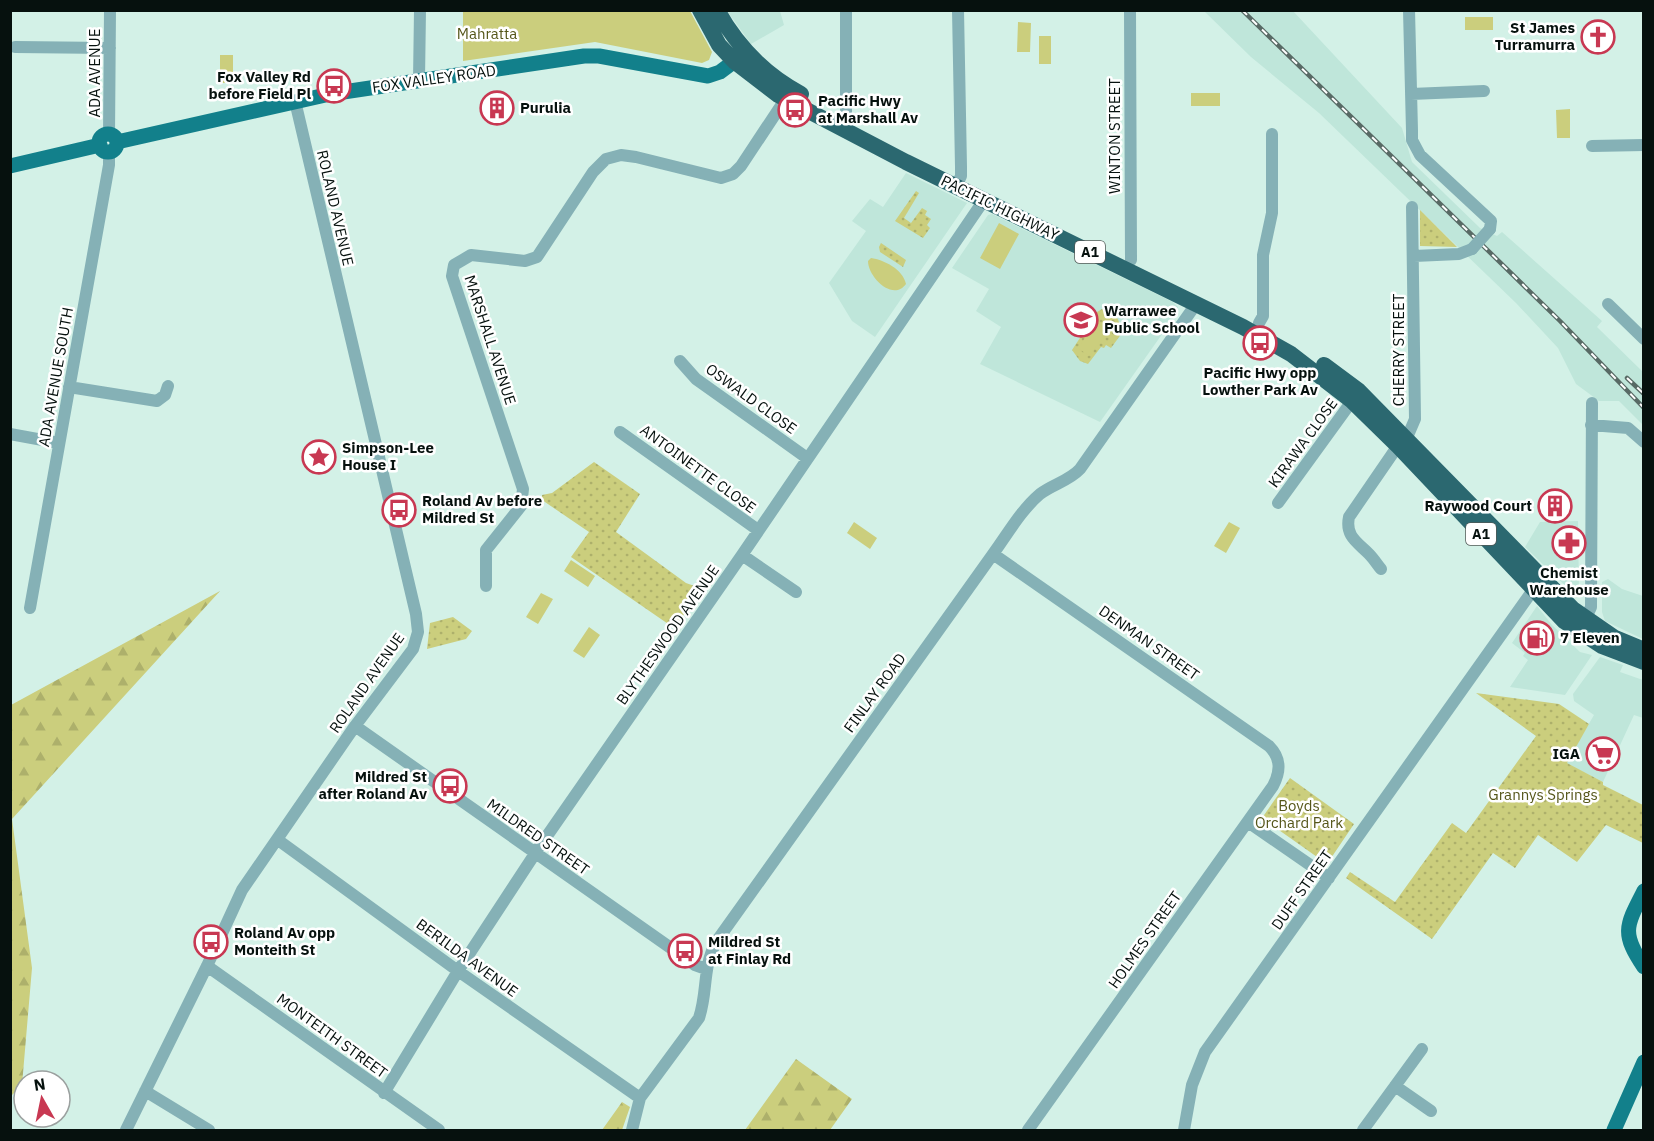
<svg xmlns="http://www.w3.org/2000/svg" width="1654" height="1141" font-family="'IBM Plex Sans',sans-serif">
<defs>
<pattern id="forest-firs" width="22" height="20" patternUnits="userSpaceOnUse" patternTransform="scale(1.5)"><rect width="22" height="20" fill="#cbce7d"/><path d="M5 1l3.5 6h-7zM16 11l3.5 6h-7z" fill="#adb06b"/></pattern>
<pattern id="park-dots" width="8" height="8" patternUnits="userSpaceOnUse" patternTransform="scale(1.5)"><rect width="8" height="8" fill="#cbce7d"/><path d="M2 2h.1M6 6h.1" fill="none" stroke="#adb06b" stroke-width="1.8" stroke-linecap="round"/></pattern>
</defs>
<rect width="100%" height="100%" fill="#d3f1e7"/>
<path fill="#bfe6da" d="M727 11H780L784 25 751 44Z
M1204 11H1293L1402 128 1412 162 1480 228 1497 236 1502 232 1602 321 1597 327 1643 372V425L1619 401H1599L1576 384 1558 348 1516 303 1319 113 1251 57Z
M906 173 967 203 875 337 852 321 829 283 866 231 852 221 870 199 883 207Z
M992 214 1173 302 1178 307 1177 313 1100 422 980 364 1001 327 976 311 989 289 952 268 988 215Z
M1578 521 1579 593 1575 595 1525 547 1540 522Z
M1608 579 1622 589 1643 596V639L1605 621 1602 612V582Z
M1537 606 1552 625 1580 652 1592 655 1565 695 1510 687 1528 660 1523 656 1525 653 1512 643Z
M1600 657 1623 665 1620 672 1643 680V718L1634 715 1603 782 1566 763 1594 715 1574 701 1573 694Z"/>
<path fill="url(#forest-firs)" d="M220 591 12 819 32 968 22 1085 11 1096V705Z
M796 1059 852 1099 830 1130H745Z
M622 1102 630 1107 622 1130H602Z"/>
<path fill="url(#park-dots)" d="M916 191 919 193 904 218 911 223 922 208 927 211 925 215 931 219 927 225 930 228 923 238 895 221Z
M1420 210 1457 247 1420 246Z
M881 243 906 260 903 267 880 252 879 247Z
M1102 309 1118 319 1122 333 1111 348 1106 345 1104 348 1101 347 1088 364 1080 361 1072 350 1097 312Z
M594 462 640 494 616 532 686 583 703 589 674 628 571 557 589 532 542 500V495L552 493Z
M453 617 472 631 466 639 427 649 430 623Z
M1476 693 1559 704 1589 724 1567 763 1603 782V785L1643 805V843L1606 825 1577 862 1538 835 1515 868 1493 853 1432 939 1346 878 1350 872 1395 902 1452 823 1466 833 1536 736Z
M1290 778 1354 824 1327 864 1262 818Z"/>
<path fill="#cbce7d" d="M463 11H690L712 52 709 60 702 63 595 42 463 61Z
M1465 17H1493V30H1465Z
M1018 22 1031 23 1030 52H1017Z
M1039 36H1051V64H1039Z
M220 55H233V83H220Z
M1191 93H1220V106H1191Z
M1570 109V138H1557L1556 110Z
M999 223 1019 234 1000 269 980 258Z
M871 258C884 260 903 269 906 284 893 302 868 277 868 261Z
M1096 322 1108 331 1089 356 1078 348Z
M854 522 877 538 870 549 847 533Z
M1229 522 1240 528 1226 553 1214 546Z
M571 560 595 576 588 587 564 571Z
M541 593 553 599 538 624 526 617Z
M589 627 600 635 584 658 573 651Z"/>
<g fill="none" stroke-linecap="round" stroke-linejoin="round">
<path stroke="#85b1b6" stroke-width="12" d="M846 10V120
M1130 10 1131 260
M1409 10 1412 131V140L1420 155 1491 221 1490 229
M15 47 110 48
M419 80 420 10
M1411 94 1484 91
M109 135 110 10
M1592 146 1644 145
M956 187 961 176V167L958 10
M1414 256 1459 254 1472 249
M1608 304 1644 339
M1259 323 1263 316V255L1272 213V134
M680 361 696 379 807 458
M69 387 157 401 165 395 168 386
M1591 425 1628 428 1644 442
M620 432 758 530
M10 434 59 443
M1278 503 1352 401
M993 554 1269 746C1281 758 1281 771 1273 786L1028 1130
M742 555 796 592
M1381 569C1377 564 1373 558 1369 554 1357 542 1345 536 1349 517L1395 450 1409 433 1415 419 1412 207
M486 586V550L521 506 523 489 452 276 454 265 471 255 525 261 537 257 593 172 606 159 621 155 636 157 721 178 733 174 741 166 786 98
M30 608 109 165V152
M1583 625 1591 607 1592 403
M355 726 695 965 706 969
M1248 822 1329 878
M278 840 458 971 640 1098
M207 966 439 1130
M1395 1086 1431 1111
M145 1091 209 1130
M384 1093 458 971 540 846 742 555 984 200
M126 1130 207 966 242 890 355 726 413 649 418 632 416 614 295 101
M632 1130 640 1098 699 1018C708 991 702 969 716 942L993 554C1007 535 1021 510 1040 494 1053 484 1069 481 1080 469L1196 304
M1184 1130 1192 1085 1205 1052 1533 590
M1363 1130 1422 1049"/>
<path stroke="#12808b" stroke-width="15" d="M99 143a9 9 0 1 1 18 0a9 9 0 1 1-18 0Z
M117 142 330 94 584 56H599L708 76 720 72 744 54
M10 166 100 145
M1644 891C1626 926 1621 933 1644 967
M1614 1130 1644 1062"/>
<path stroke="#2b6870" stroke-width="16" d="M700 10 719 45 735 62 778 95 906 162 1243 327 1291 354 1352 401 1398 446 1564 621 1602 646 1644 662
M717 10C737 46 765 75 801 94
M1324 365 1359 391 1573 609 1615 638 1644 650"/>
<g stroke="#586a65" stroke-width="4.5">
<path id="rail" d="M1242 10 1560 321 1644 408
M1627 378 1644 394"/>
</g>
<use href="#rail" stroke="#fff" stroke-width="2" stroke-dasharray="7" stroke-linecap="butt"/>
<path stroke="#85b1b6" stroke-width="12" d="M1472 249 1490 229"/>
</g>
<defs>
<g id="church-ring" transform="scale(1.725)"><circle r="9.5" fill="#fff" stroke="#c83852" stroke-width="1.5"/><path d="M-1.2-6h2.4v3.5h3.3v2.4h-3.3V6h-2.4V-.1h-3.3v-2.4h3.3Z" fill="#c83852"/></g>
<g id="bus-ring" transform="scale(1.725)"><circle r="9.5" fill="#fff" stroke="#c83852" stroke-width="1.5"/><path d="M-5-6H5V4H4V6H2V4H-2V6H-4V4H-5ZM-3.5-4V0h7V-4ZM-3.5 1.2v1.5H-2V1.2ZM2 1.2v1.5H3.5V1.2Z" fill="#c83852"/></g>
<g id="building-ring" transform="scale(1.725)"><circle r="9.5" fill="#fff" stroke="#c83852" stroke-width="1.5"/><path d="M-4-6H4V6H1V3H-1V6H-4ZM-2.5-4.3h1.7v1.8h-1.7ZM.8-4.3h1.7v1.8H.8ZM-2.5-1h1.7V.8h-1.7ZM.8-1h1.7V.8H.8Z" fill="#c83852"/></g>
<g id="school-ring" transform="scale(1.725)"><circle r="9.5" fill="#fff" stroke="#c83852" stroke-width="1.5"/><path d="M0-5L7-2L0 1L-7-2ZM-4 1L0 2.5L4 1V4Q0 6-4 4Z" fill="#c83852"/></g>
<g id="sight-ring" transform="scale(1.725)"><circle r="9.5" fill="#fff" stroke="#c83852" stroke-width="1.5"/><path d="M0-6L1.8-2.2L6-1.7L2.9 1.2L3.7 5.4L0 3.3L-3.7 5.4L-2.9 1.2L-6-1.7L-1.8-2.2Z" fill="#c83852"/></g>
<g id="pharmacy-ring" transform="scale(1.725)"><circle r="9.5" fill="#fff" stroke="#c83852" stroke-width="1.5"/><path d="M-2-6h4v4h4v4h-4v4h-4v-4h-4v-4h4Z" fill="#c83852"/></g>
<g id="fuel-ring" transform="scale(1.725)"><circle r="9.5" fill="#fff" stroke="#c83852" stroke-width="1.5"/><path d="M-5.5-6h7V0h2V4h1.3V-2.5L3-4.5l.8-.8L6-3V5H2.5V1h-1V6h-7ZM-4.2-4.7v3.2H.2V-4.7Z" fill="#c83852"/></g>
<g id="supermarket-ring" transform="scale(1.725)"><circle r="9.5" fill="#fff" stroke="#c83852" stroke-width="1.5"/><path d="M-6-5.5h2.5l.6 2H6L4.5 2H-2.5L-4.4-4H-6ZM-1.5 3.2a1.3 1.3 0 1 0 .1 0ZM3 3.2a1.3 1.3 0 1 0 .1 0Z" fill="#c83852"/></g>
</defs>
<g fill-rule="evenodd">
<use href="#church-ring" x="1598" y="37"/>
<use href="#bus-ring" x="334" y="86"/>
<use href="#building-ring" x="497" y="108"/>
<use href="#bus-ring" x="795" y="110"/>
<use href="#school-ring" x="1081" y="320"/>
<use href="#bus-ring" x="1260" y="343"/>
<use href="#sight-ring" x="319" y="457"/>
<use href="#building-ring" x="1555" y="506"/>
<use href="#bus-ring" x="399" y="510"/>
<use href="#pharmacy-ring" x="1569" y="543"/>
<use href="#fuel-ring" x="1537" y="638"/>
<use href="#supermarket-ring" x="1603" y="754"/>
<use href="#bus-ring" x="450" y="786"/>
<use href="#bus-ring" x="211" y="942"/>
<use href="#bus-ring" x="685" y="951"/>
</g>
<g text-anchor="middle" stroke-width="5" stroke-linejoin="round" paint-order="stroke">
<g fill="#fff" stroke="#515856" stroke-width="1.5">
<rect x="1075" y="241" width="30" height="22" rx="4.5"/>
<rect x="1466" y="523" width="30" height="22" rx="4.5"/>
</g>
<g font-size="14" font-weight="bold" fill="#06110e">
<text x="1090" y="257">A1</text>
<text x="1481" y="539">A1</text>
</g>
<g font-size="15" font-weight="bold" fill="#06110e" stroke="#fff" text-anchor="start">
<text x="1575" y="33" text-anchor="end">St James<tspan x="1575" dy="17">Turramurra</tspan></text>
<text x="311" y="82" text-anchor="end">Fox Valley Rd<tspan x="311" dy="17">before Field Pl</tspan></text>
<text x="818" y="106">Pacific Hwy<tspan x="818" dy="17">at Marshall Av</tspan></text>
<text x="520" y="113">Purulia</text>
<text x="1104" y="316">Warrawee<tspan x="1104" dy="17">Public School</tspan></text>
<text x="1260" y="378" text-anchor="middle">Pacific Hwy opp<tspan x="1260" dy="17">Lowther Park Av</tspan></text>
<text x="342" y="453">Simpson-Lee<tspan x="342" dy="17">House I</tspan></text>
<text x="422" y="506">Roland Av before<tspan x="422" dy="17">Mildred St</tspan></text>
<text x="1532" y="511" text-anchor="end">Raywood Court</text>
<text x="1569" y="578" text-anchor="middle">Chemist<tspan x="1569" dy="17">Warehouse</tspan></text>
<text x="1560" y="643">7 Eleven</text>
<text x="1580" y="759" text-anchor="end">IGA</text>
<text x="427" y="782" text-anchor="end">Mildred St<tspan x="427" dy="17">after Roland Av</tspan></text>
<text x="234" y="938">Roland Av opp<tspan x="234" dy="17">Monteith St</tspan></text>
<text x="708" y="947">Mildred St<tspan x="708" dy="17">at Finlay Rd</tspan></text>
</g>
<g font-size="15" fill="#555619" stroke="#fff">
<text x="487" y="39">Mahratta</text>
<text x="1543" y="800">Grannys Springs</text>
<text x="1299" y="811">Boyds<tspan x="1299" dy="17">Orchard Park</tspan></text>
</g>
<g font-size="15" fill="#06110e" stroke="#fff">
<text transform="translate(95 73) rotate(-90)" y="5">ADA AVENUE</text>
<text transform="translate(434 79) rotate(-8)" y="5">FOX VALLEY ROAD</text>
<text transform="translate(1115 136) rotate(-90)" y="5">WINTON STREET</text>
<text transform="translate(335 208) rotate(77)" y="5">ROLAND AVENUE</text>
<text transform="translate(1000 208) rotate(26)" y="5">PACIFIC HIGHWAY</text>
<text transform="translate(490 340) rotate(72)" y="5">MARSHALL AVENUE</text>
<text transform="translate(1399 350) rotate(-90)" y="5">CHERRY STREET</text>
<text transform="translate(56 377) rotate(-80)" y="5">ADA AVENUE SOUTH</text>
<text transform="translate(751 399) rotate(36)" y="5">OSWALD CLOSE</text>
<text transform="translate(1303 443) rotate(-54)" y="5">KIRAWA CLOSE</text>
<text transform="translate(698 469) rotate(36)" y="5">ANTOINETTE CLOSE</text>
<text transform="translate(668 635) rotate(-55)" y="5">BLYTHESWOOD AVENUE</text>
<text transform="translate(1149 643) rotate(35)" y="5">DENMAN STREET</text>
<text transform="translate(367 683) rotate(-55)" y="5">ROLAND AVENUE</text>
<text transform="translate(875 693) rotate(-54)" y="5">FINLAY ROAD</text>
<text transform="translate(538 837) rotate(35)" y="5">MILDRED STREET</text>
<text transform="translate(1302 890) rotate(-55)" y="5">DUFF STREET</text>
<text transform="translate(1145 940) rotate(-55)" y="5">HOLMES STREET</text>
<text transform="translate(467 958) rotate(36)" y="5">BERILDA AVENUE</text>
<text transform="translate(332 1036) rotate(36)" y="5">MONTEITH STREET</text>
</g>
</g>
<rect width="1654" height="1141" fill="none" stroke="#06110e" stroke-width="24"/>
<g transform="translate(42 1099) rotate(351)"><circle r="28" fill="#ffffff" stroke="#9ba09f" stroke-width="1.5"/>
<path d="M0-4.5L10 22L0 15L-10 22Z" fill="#c83852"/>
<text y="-9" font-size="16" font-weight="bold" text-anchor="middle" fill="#06110e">N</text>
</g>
</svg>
